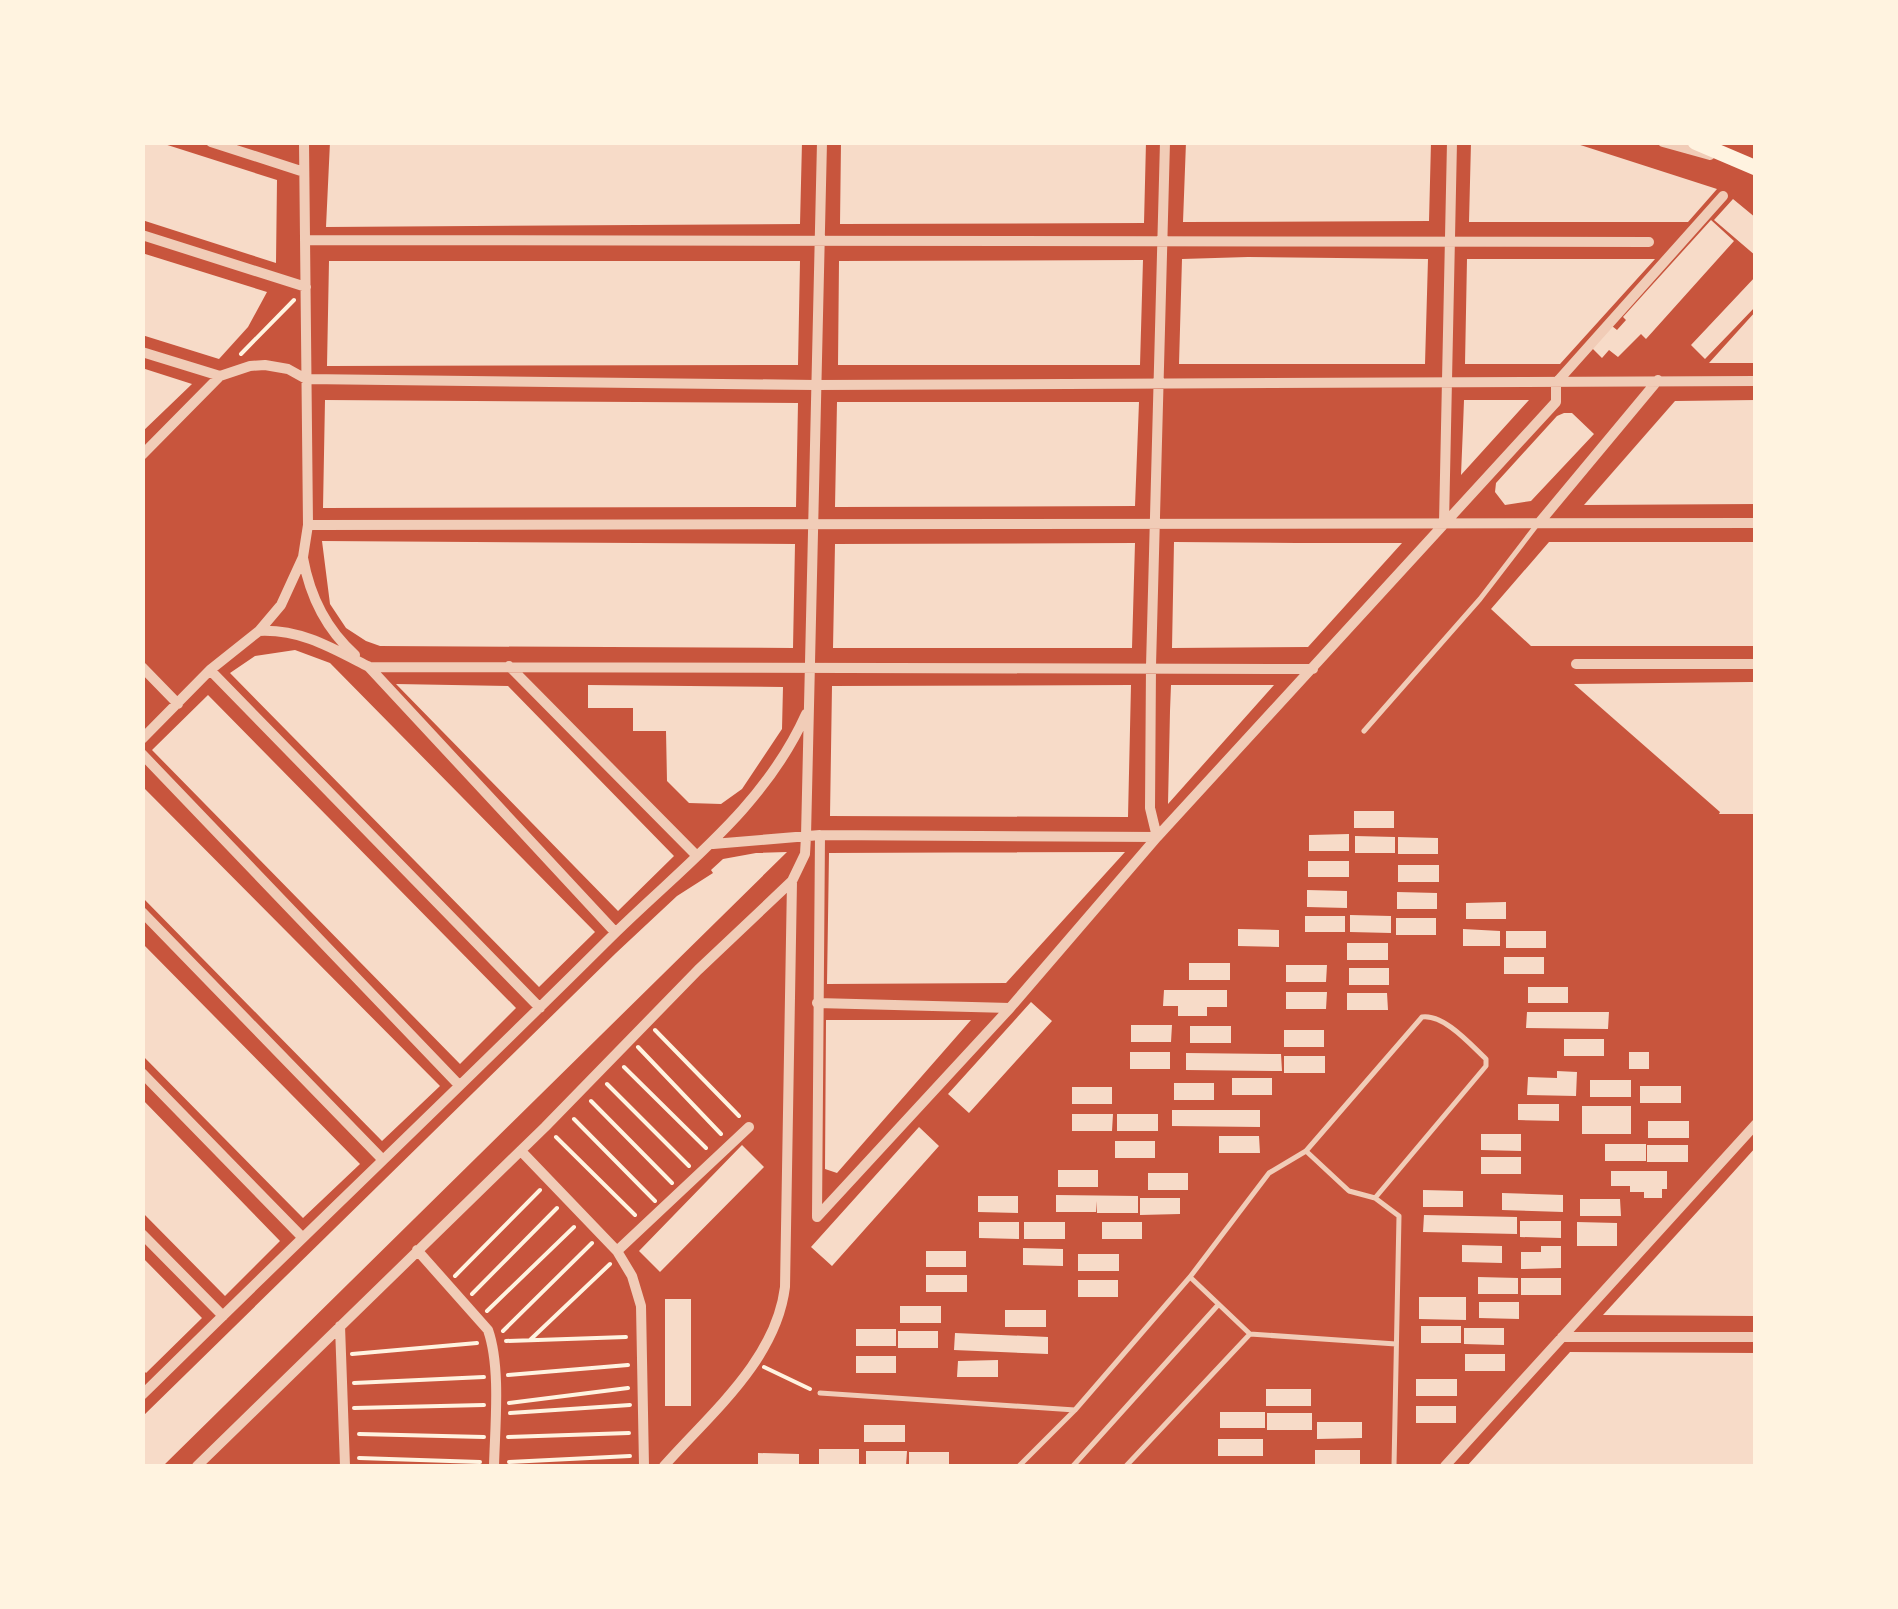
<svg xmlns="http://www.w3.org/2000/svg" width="1898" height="1609" font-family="Karla,sans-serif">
<rect width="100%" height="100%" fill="#c8553d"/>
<path fill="#f7dbc8" d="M142 142H158L277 180 276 263 142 220Z
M330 142H802L800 224 326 227Z
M841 142H1146L1144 223 840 224Z
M1186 142H1431L1429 221 1183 222Z
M1471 142H1571L1717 189 1688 222H1469Z
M1733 199 1756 218V256L1714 220Z
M1711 220 1734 241 1646 339 1641 334 1618 357 1609 350 1602 358 1592 348 1612 326 1617 330 1626 320 1623 317Z
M142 253 267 292 248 327 219 359 142 335Z
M1248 257 1428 259 1425 364H1179L1182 259Z
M1467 259H1655L1560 364H1465Z
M1143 260 1140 365H838L839 261Z
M329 261H800L798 365 327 366Z
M1756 276V306L1705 359 1691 345Z
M1756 311V363H1709Z
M142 368 192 384 142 432Z
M325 400 798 403 796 507 323 508Z
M1464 400H1529L1461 475 1463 427Z
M1756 400V504L1584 505 1675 401Z
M837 402H1139L1135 506 835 507Z
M1564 413H1572L1594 434 1531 501 1505 505 1495 492 1496 483 1557 416Z
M322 541 795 544 793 648 380 646 366 641 346 628 330 604Z
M1174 542 1296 543H1402L1308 647 1172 648Z
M1549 542H1756V646H1531L1491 609Z
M1135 543 1132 648H833L835 544Z
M295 650 330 663 595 932 539 987 230 673 255 656Z
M1751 682H1756V814H1719L1720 812 1574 684Z
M396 684 508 686 674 856 618 911Z
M588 685 783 687 782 729 742 789 721 804 689 803 667 781 666 731H633V708H588Z
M1131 685 1128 817 830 816 832 686Z
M1171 685H1274L1168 804 1170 711Z
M208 695 516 1008 460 1064 152 750Z
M142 786 440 1086 382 1141 142 897Z
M1354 811H1394V828H1354Z
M1349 834V851H1309V835Z
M1355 836 1395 837V853H1355Z
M1398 837 1438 838V854H1398Z
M787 852 163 1466H142V1417L616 953 677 896 713 873 711 870 723 859 756 853Z
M1125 852 1006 983 827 984 829 853Z
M1308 861H1349V877H1308Z
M1398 865H1439V882H1398Z
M1307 890 1347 891V908L1307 907Z
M1397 892 1437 893V909H1397Z
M1506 902V919H1466V903Z
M1350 915 1391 916V933L1350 932Z
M1305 916H1345V932H1305Z
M1396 918H1436V935H1396Z
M1238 929 1279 930V947L1238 946Z
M1463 929 1500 931V946H1463Z
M1506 931H1546V948H1506Z
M142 943 360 1164 303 1218 142 1055Z
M1347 943H1388V960H1347Z
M1504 957H1544V974H1504Z
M1189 963H1230V980H1189Z
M1286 965H1327L1326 982H1286Z
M1349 968H1389V985H1349Z
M1528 987H1568V1003H1528Z
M1164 990H1227V1007H1207V1016H1178V1006H1163Z
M1286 992H1327L1326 1009H1286Z
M1347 993H1387L1388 1010H1347Z
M1031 1002 1052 1021 969 1113 948 1094Z
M1527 1012H1609L1608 1029 1526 1028Z
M826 1020H971L837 1173 825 1169Z
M1131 1025H1172L1171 1042H1131Z
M1190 1026H1231V1043H1190Z
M1284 1030H1324V1047H1284Z
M1564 1039H1604V1056H1564Z
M1130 1052H1170V1069H1130Z
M1629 1052H1649V1069H1629Z
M1186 1053 1281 1054 1282 1071 1186 1070Z
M1284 1056H1325V1073H1284Z
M1557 1071 1577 1072 1576 1096 1527 1095 1528 1077 1557 1078Z
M1232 1078H1272V1095H1232Z
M1590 1080H1631V1097H1590Z
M1174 1083H1214V1100H1174Z
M1640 1086H1681V1103H1640Z
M1072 1087H1112V1104H1072Z
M142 1099 280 1241 225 1296 142 1212Z
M1518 1104H1559V1121L1518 1120Z
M1582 1106H1631V1134H1582Z
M1172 1110H1260V1127L1172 1126Z
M1072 1114H1113L1112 1131H1072Z
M1117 1114H1158V1131H1117Z
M1648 1121H1689V1138H1648Z
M919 1127 939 1146 832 1266 811 1247Z
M1481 1134H1521V1151L1481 1150Z
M1219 1136H1259L1260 1153H1219Z
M1115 1141H1155V1158H1115Z
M1605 1144H1646V1161H1605Z
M742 1145 764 1167 660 1272 639 1251Z
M1647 1145H1688V1162H1647Z
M1756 1147V1316L1603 1315 1719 1188Z
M1481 1157H1521V1174H1481Z
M1058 1170H1098V1187H1058Z
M1611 1171H1667V1189H1662V1198H1644V1192H1630V1186H1611Z
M1148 1173H1188V1190H1148Z
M1423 1190 1463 1191V1207H1423Z
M1502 1193 1563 1195V1212L1502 1210Z
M1056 1195 1138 1196V1213H1097L1096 1201V1212H1056Z
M978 1196H1018V1213L978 1212Z
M1140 1198H1180V1214L1140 1215Z
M1580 1199H1620L1621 1216H1580Z
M1424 1215 1517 1217V1234L1423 1232Z
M1520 1221H1561V1238L1520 1237Z
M979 1222H1019V1239L979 1238Z
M1024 1222H1065V1239H1024Z
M1102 1222H1142V1239H1102Z
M1577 1222 1617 1223V1246H1577Z
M1462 1245 1502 1246V1263L1462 1262Z
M1541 1246H1561V1268L1521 1269V1252H1541Z
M1023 1248 1063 1249V1266L1023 1265Z
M926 1251H966V1267H926Z
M1078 1254H1119V1271H1078Z
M142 1257 202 1318 146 1373 142 1369Z
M926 1275H967V1292H926Z
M1478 1277 1518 1278V1294H1478Z
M1521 1278H1561V1295H1521Z
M1078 1280H1118V1297H1078Z
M1419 1297H1466V1320L1419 1319Z
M665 1299H691V1406H665Z
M1479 1302H1519V1319L1479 1318Z
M900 1306H941V1323H900Z
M1005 1310H1046V1327H1005Z
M1421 1326H1461V1343H1421Z
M1464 1328H1504V1345L1464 1344Z
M856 1329H896V1346H856Z
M898 1331H938V1348H898Z
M955 1333 1048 1337V1354L954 1350Z
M1570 1352 1756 1353V1466H1467Z
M1465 1354H1505V1371H1465Z
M856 1356H896V1373H856Z
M998 1360V1377H957L958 1361Z
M1416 1379H1457V1396H1416Z
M1266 1389H1311V1406H1266Z
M1416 1406H1456V1423H1416Z
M1220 1412H1265V1428H1220Z
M1267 1413H1312V1430H1267Z
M1317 1422H1362V1438L1317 1439Z
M864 1425H905V1442H864Z
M1218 1439H1263V1456H1218Z
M819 1449H859V1466L819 1465Z
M1315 1450H1360V1466H1315Z
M866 1451H907L906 1466H866Z
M909 1452H949V1466H909Z
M758 1453 799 1454V1466H758Z"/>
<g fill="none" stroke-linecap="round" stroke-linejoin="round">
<path stroke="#fff3e0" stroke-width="4" d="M241 354 294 300
M655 1030 739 1116
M638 1047 721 1134
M624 1067 706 1148
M607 1084 689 1166
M591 1101 672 1183
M574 1119 655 1201
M556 1137 635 1215
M455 1276 540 1190
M472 1294 557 1208
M487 1311 574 1227
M503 1331 592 1243
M530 1340 610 1264
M506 1341 626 1337
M352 1354 477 1343
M764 1367 810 1389
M508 1375 628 1365
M354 1383 484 1377
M509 1403 628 1388
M354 1408 484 1405
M510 1413 630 1405
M359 1434 484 1437
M508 1437 629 1433
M359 1458 480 1462
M509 1462 630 1456"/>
<path stroke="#f1ccb7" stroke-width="5" d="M1364 731 1480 599 1536 526
M1306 1151 1349 1191 1375 1198 1399 1216 1394 1466
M1190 1277 1250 1334 1396 1344
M820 1393 1075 1410
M1019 1466 1075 1410 1190 1277 1269 1173 1306 1151 1422 1017C1444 1014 1470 1044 1486 1059V1066L1375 1198
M1073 1466 1218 1305
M1126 1466 1250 1334"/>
<path stroke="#f1ccb7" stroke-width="10" d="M211 142 304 172
M1663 142 1710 155
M142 235 306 287
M305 240 1649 242
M142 352 220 376 250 366 265 365 288 369 306 379 815 385 1756 381
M142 455 220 376
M1444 523 1452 142
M1539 523 1658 380
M308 525 1756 523
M303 558C310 597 326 629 355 655
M259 631C301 629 332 648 369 667L1313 669
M1576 664H1756
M368 666 615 932
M509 666 697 856
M142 667 178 704
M210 670 540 1008
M142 739 210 670 259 631 281 605 303 557 308 525 304 142
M142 754 458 1084
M713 844 820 835 1157 837 1150 808 1151 666 1165 142
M142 912 382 1159
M817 1003 1010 1008
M142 1073 302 1237
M521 1151 617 1251 632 1276 641 1306 644 1466
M817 1216 820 835
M817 1217 1010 1008 1157 837 1556 402V383L1723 196
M142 1234 223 1316
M417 1250 488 1330C501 1367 495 1426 494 1466
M617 1251 749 1127
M340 1326 345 1466
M1562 1337H1756
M142 1395C297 1242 454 1093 608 940 680 868 763 810 806 714
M197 1466 545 1127 698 970 792 881
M664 1466C711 1413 776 1360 785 1287L792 881 805 854 806 836 822 142
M1445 1466 1756 1124"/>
<path stroke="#fff3e0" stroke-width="15" d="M1695 142 1756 168"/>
</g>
<rect width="1898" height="1609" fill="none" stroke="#fff3e0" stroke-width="290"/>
</svg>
